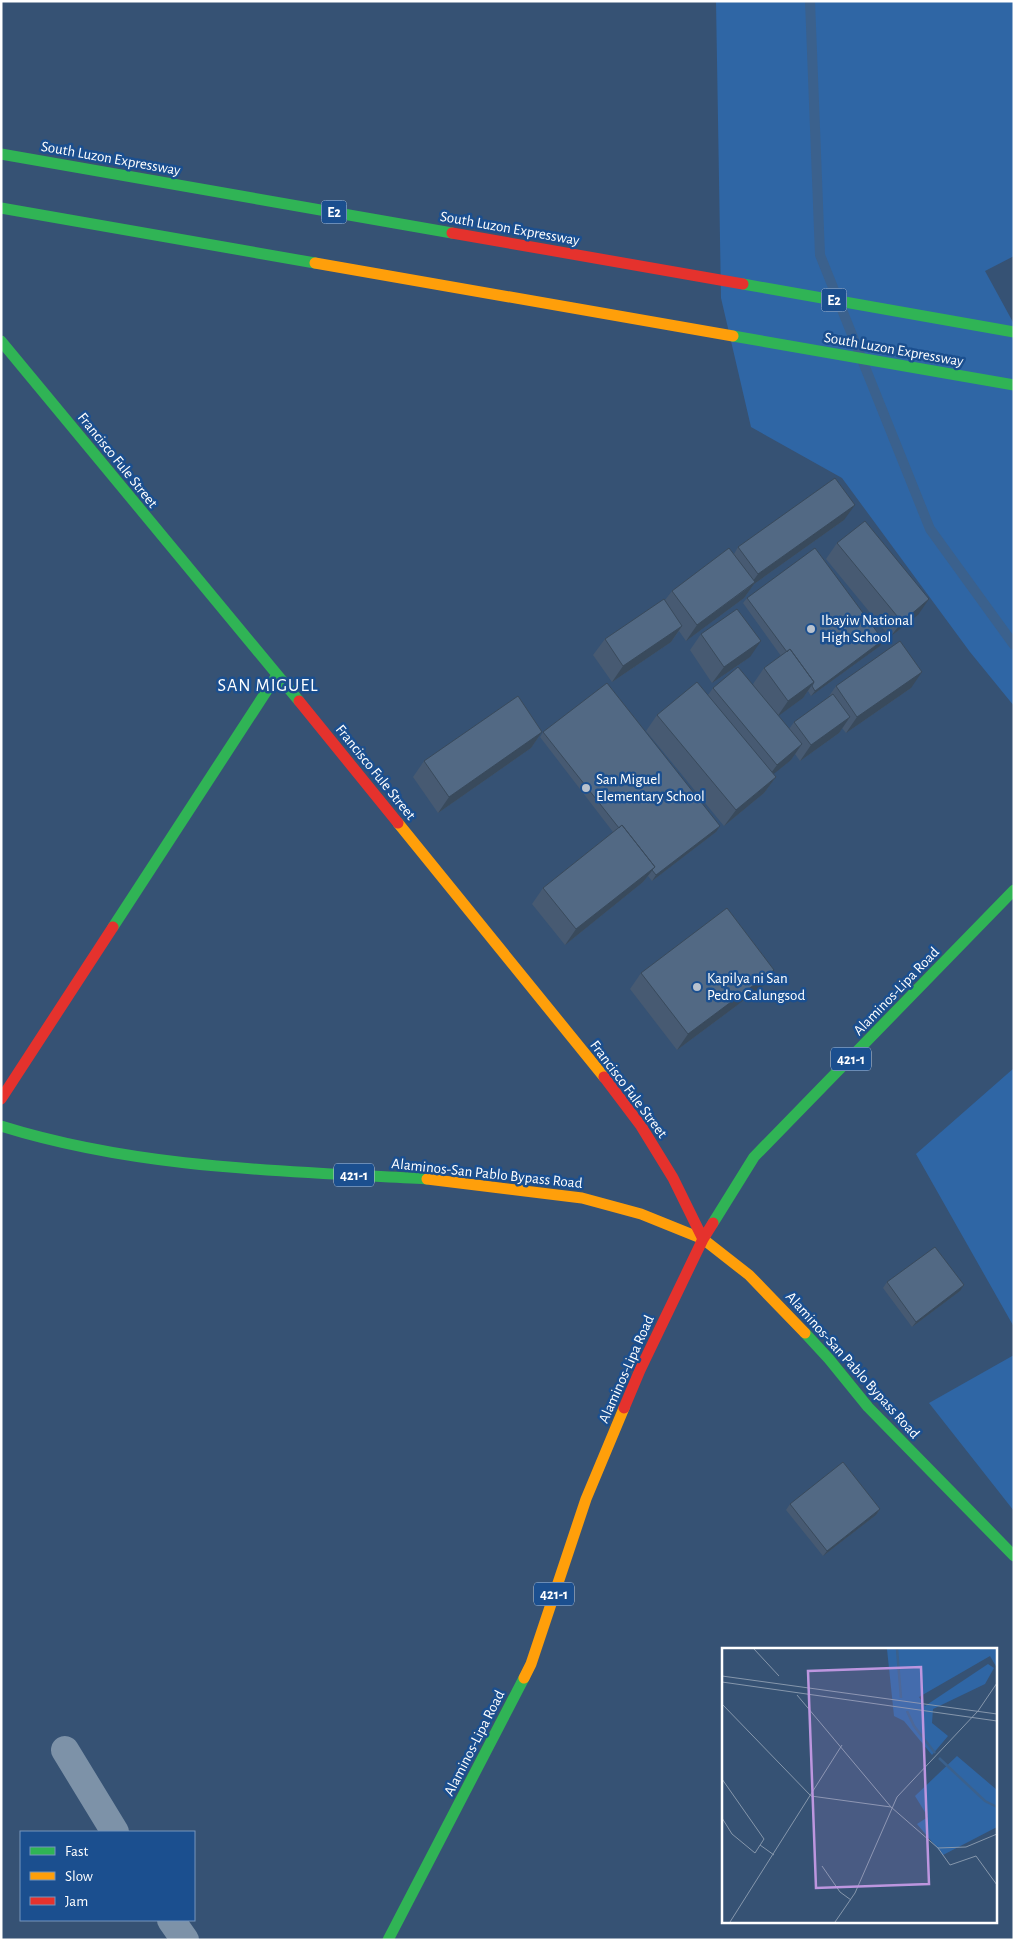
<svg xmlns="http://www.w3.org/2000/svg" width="1015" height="1941" font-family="'Alegreya Sans',sans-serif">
<rect width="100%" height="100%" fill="#365274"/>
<path fill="#2f66a5" d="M716 1H1014V256L985 271 1014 324V706L970 652 842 478 751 427 721 298Z
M1014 1068V1327L916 1154Z
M1014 1355V1511L929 1403Z"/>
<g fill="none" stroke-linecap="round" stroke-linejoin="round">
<path stroke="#3b618d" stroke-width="10" d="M810 1 820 255 930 529 1014 645"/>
<path stroke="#7d92a8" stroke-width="28" d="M65 1750 115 1832
M171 1920 185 1940"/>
<path stroke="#30b455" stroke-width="11" d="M1 154 452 233
M1 208 315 263
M743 284 1014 332
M733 336 1014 385
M1 341 299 701
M113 927 277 675
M1 1126C139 1169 284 1171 427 1179
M713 1223 754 1157 1014 890
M805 1333 829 1359 868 1407 1014 1556
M388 1940 524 1678"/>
<path stroke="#ff9f0a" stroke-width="11" d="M315 263 733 336
M398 823 604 1077
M427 1179 582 1198 641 1214 703 1239 749 1275 805 1333
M524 1678 531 1664 586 1499 624 1408"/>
<path stroke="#e5322d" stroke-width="11" d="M452 233 743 284
M299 701 398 823
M604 1077 641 1126 673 1178 703 1239
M1 1099 113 927
M624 1408 640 1370 703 1239 713 1223"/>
</g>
<path fill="#475a72" d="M844 520 754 584 744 598 686 641 679 631 671 642 612 682 593 655 605 639 665 600 672 591 734 554 738 547Z
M837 543 918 615 890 637 826 559Z
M747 598 880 646 811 696 808 691 803 698 778 716 789 729 794 722 827 699 836 686 911 688 846 733 842 728 839 733 800 761 795 754 791 760 773 774 776 777 764 793 724 826 646 731 657 715 708 695 713 688 758 692 753 684 764 668 781 656 743 603Z
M701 634 750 657 712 683 690 650Z
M542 732 531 748 438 813 413 777 424 761Z
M543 732 716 832 652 881 648 876 643 882 565 945 532 904 543 888 613 832 540 737Z
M641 973 763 986 677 1050 630 989Z
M887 1282 960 1291 912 1327 883 1288Z
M790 1504 880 1509 876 1515 823 1556 786 1510Z"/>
<path fill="#394a5c" d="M855 505 844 520 754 584 744 598 686 641 697 625 748 588 758 574Z
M929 599 918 615 890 637 902 622Z
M682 626 671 642 612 682 623 666Z
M883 640 880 646 811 696 815 691Z
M761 641 750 657 712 683 724 667Z
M922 672 911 688 846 733 857 717Z
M814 682 803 698 777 717 788 701Z
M850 717 839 733 800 761 811 745Z
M542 732 531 748 438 813 449 797Z
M802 744 791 760 765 781 777 765Z
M776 777 764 793 724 826 736 810Z
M720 826 716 832 652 881 656 875Z
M655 867 643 882 565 945 576 929Z
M774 970 763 986 677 1050 688 1034Z
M964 1285 960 1291 912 1327 916 1322Z
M880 1509 876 1515 823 1556 827 1551Z"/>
<path fill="#526984" stroke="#394a5c" d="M835 478 855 505 758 574 738 547Z
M865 521 929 599 902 622 837 543Z
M729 548 755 582 697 625 672 591Z
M815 548 883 640 815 691 812 686 814 682 790 649 787 652 747 598Z
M664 599 682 626 623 666 605 639Z
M737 609 761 641 724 667 701 634Z
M900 641 922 672 857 717 836 686Z
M790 649 814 682 788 701 764 668Z
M738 667 802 744 777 765 713 688Z
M697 682 776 777 736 810 657 715Z
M607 683 720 826 656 875 652 870 655 867 622 825 619 828 543 732Z
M833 694 850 717 811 745 794 722Z
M518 696 542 732 449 797 424 761Z
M622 825 655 867 576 929 543 888Z
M727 908 774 970 688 1034 641 973Z
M935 1247 964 1285 916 1322 887 1282Z
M843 1462 880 1509 827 1551 790 1504Z"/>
<g fill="#b9c2ce" stroke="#1b4f8f" stroke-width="2">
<circle cx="811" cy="629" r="5"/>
<circle cx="586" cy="788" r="5"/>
<circle cx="697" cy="987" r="5"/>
</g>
<g text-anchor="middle" stroke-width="5" stroke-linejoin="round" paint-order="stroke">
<g fill="#1b4f8f" stroke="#bbcadd" stroke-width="1">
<rect x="321.5" y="200.5" width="25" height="23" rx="4"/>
<rect x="821.5" y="288.5" width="25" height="23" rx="4"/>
<rect x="831" y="1047.5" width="40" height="23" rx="4"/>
<rect x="334" y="1163.5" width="40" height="23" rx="4"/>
<rect x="534" y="1582.5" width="40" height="23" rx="4"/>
</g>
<g font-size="14" font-weight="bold" fill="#fff">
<text x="334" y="217">E2</text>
<text x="834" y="305">E2</text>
<text x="851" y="1064">421-1</text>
<text x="354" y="1180">421-1</text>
<text x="554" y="1599">421-1</text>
</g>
<g font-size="15" fill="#fff" stroke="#1b4f8f">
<text transform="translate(111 158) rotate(10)" y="5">South Luzon Expressway</text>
<text transform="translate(510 228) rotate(10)" y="5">South Luzon Expressway</text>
<text transform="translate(894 349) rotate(10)" y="5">South Luzon Expressway</text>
<text transform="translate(118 460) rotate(51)" y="5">Francisco Fule Street</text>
<text transform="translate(376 772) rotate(51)" y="5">Francisco Fule Street</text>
<text transform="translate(896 991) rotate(-46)" y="5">Alaminos-Lipa Road</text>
<text transform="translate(629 1089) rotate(53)" y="5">Francisco Fule Street</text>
<text transform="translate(487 1173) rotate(6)" y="5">Alaminos-San Pablo Bypass Road</text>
<text transform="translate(853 1365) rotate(48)" y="5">Alaminos-San Pablo Bypass Road</text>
<text transform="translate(626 1369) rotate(-66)" y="5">Alaminos-Lipa Road</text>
<text transform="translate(474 1743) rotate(-63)" y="5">Alaminos-Lipa Road</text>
</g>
<g font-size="15" fill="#fff" stroke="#1b4f8f" text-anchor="start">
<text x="821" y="625">Ibayiw National<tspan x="821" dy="17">High School</tspan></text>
<text x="596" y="784">San Miguel<tspan x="596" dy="17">Elementary School</tspan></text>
<text x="707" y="983">Kapilya ni San<tspan x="707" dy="17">Pedro Calungsod</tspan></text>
</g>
<g font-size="18" letter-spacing="1" fill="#fff" stroke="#1b4f8f">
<text x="268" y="691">SAN MIGUEL</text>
</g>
</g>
<g transform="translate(722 1648)">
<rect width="275" height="275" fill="#365274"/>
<path d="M165 1H275V20L268 8 197 49 203 58 266 16 272 20 263 36 211 61 210 75 226 88 210 107 182 73 172 68ZM235 108 275 142V179L221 207 195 176 206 169 193 148Z" fill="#2f66a5"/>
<path fill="none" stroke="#3b618d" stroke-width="2.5" d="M175 1 179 50M185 63 192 78 213 105M217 110 263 153 275 159"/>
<path fill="none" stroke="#8697ac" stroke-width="1" d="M32 1 57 28M0 28 275 66M0 34 275 73M75 47 169 159M0 56 89 148 169 159 216 200 244 199 275 186M0 131 42 191 33 205 10 186 0 170M38 197 52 207M216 200 228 217 254 208 275 237M100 218 118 244 129 252M8 274 120 97M113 274 133 245 175 149 256 63 275 35"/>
<path fill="#bd96df" fill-opacity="0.15" stroke="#bd96df" stroke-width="2.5" d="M199 19 207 236 94 240 86 23Z"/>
<rect width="275" height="275" fill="none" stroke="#fff" stroke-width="2.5"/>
</g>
<rect width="1015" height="1941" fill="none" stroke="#ffffff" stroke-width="5"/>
<rect x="20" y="1831" width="175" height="90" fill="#1b4f8f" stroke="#7695bc"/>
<rect x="30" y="1847" width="25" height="8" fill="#30b455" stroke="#7695bc"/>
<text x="65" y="1856" font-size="15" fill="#ffffff">Fast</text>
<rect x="30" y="1872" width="25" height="8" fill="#ff9f0a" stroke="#7695bc"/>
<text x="65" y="1881" font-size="15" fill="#ffffff">Slow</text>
<rect x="30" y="1897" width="25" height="8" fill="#e5322d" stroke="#7695bc"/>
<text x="65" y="1906" font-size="15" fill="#ffffff">Jam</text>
</svg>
